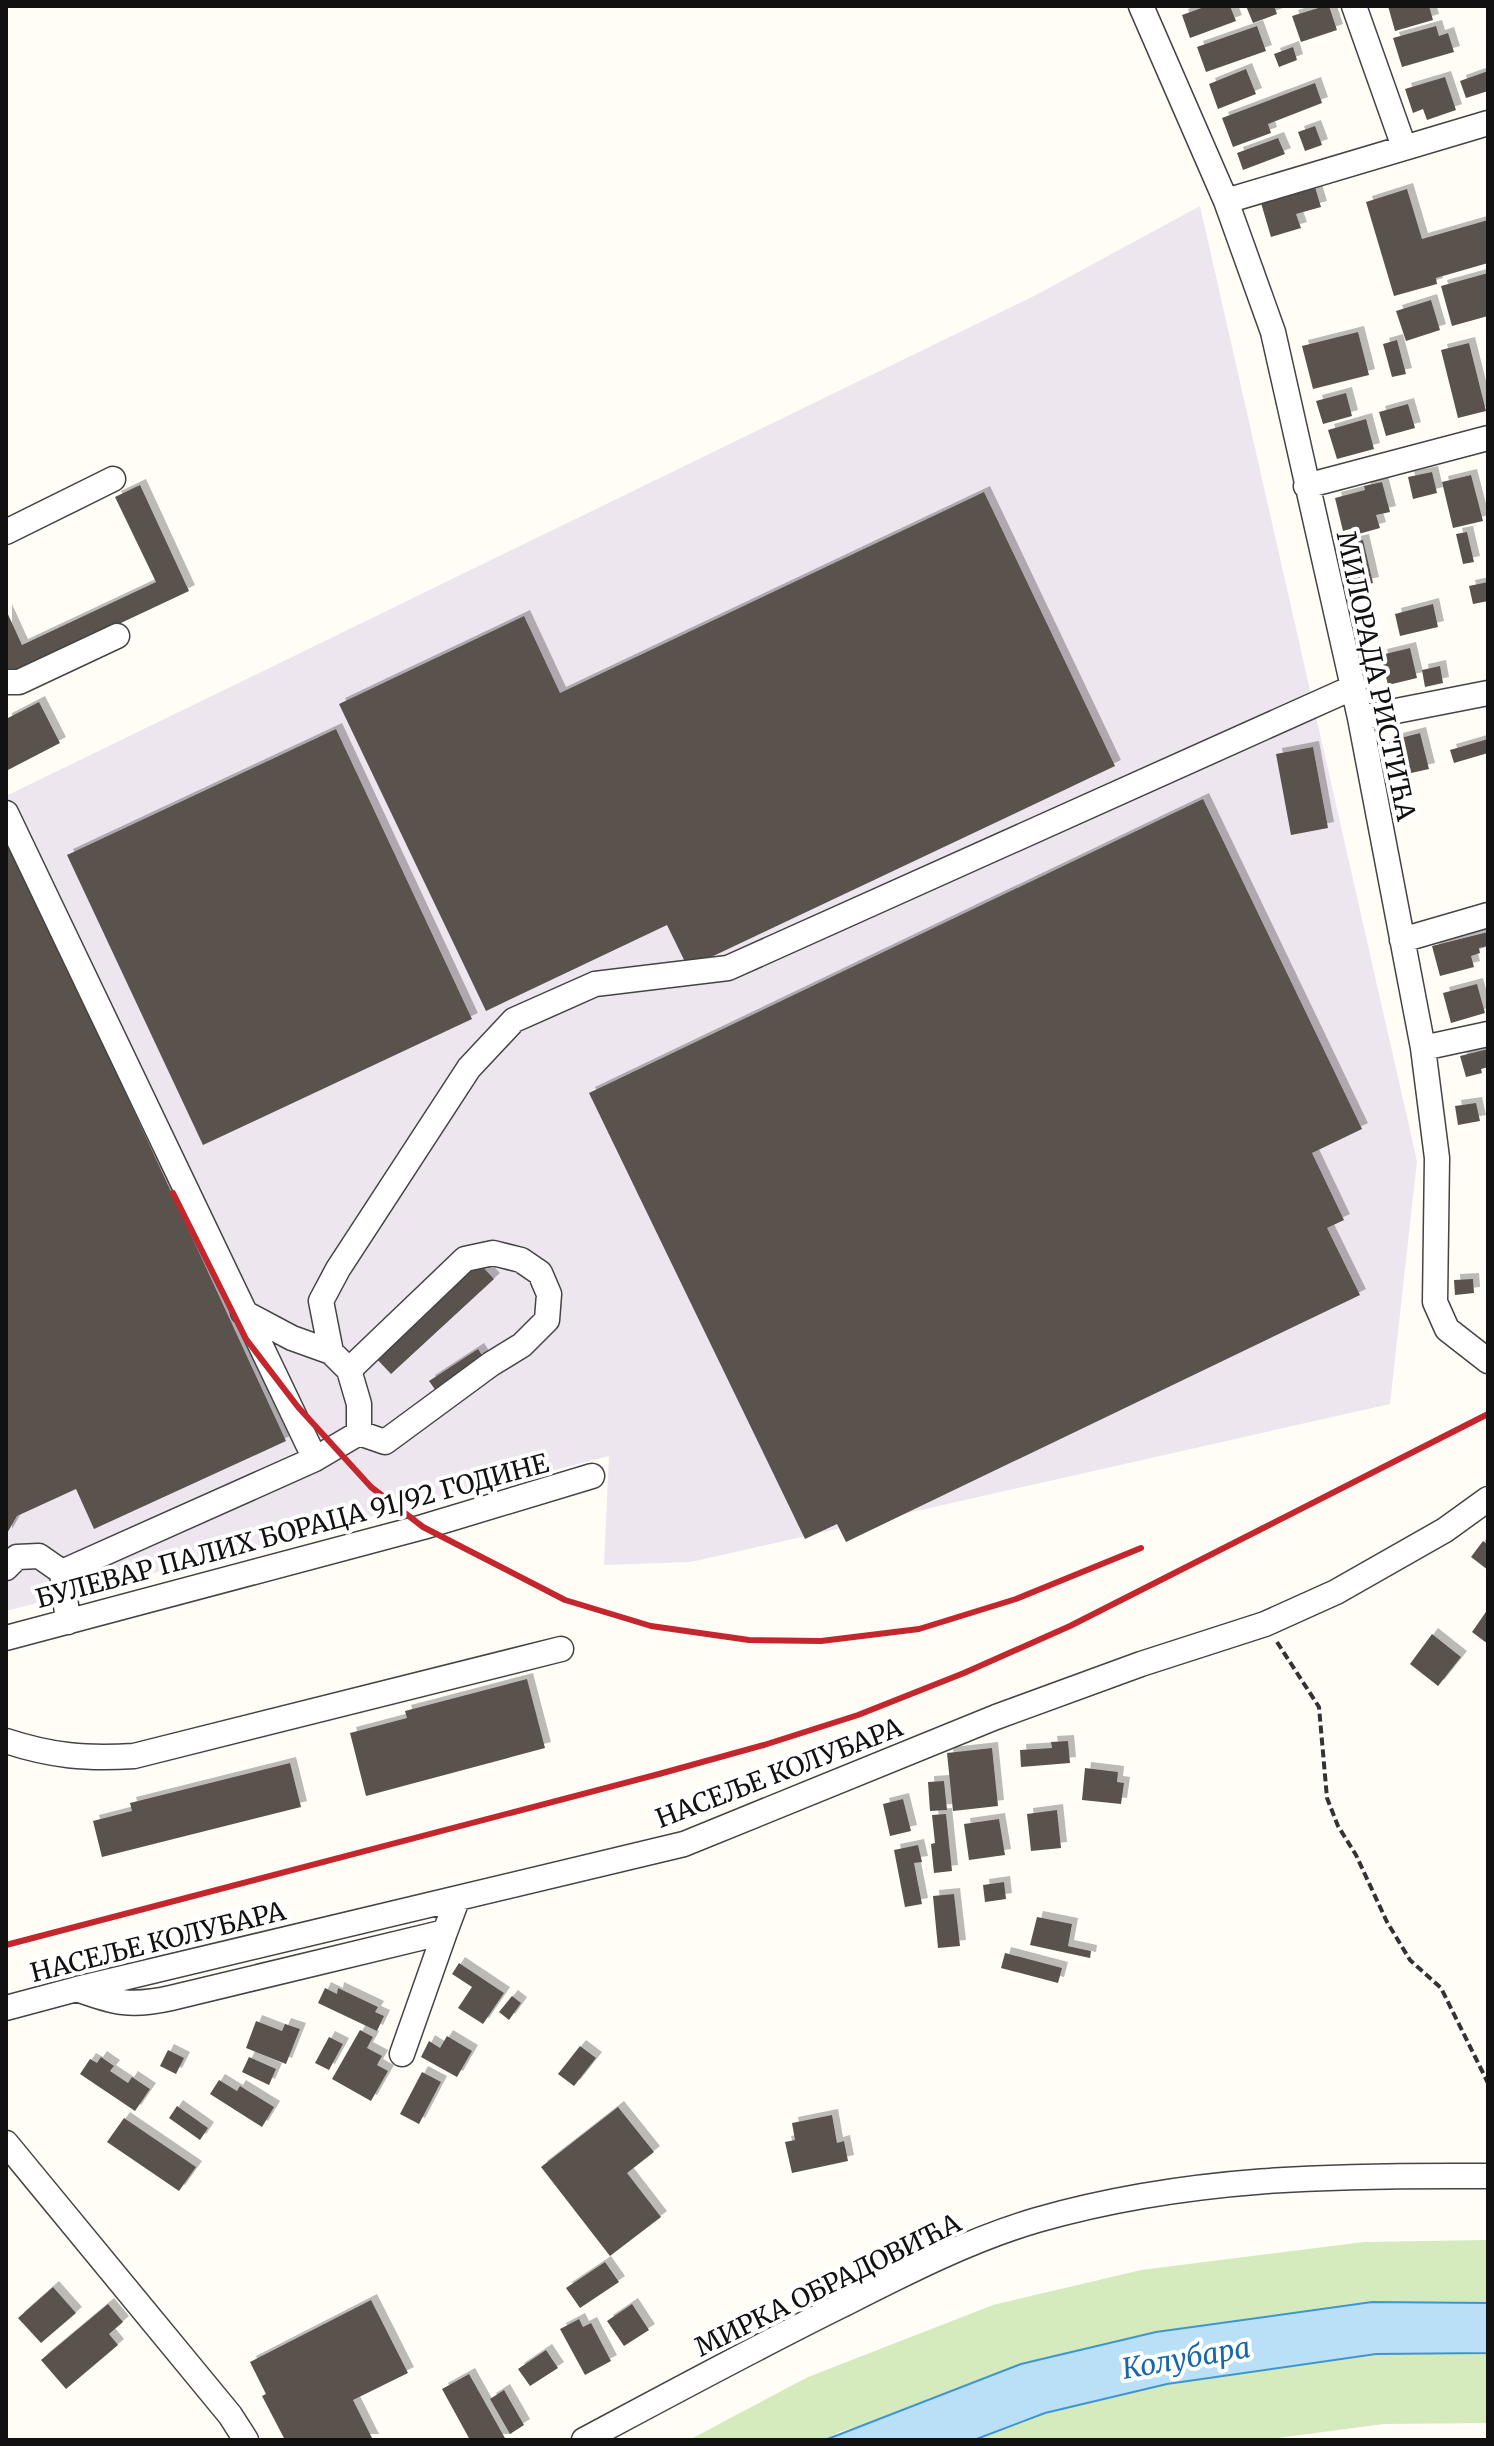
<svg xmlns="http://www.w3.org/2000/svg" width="1494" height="2446" font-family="Merriweather,serif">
<defs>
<filter id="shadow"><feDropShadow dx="6" dy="-6" stdDeviation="0" flood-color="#0004"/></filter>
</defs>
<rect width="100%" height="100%" fill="#fffdf5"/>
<path fill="#eee6ef" d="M1200 206 1417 1161 1390 1404 691 1562 604 1565 609 1456 6 1611V796L1034 296Z"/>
<path fill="#d5ebbd" d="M1488 2240V2303L1372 2302 1156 2332 839 2432 825 2440H689L808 2377 993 2305 1141 2270 1364 2242Z
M1488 2353V2423L1384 2424 1262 2440H974L1045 2413 1167 2384 1376 2354Z"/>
<path fill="#b9e0f7" stroke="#3f96cf" stroke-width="2" d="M1372 2302 1488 2303V2353L1376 2354 1167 2384 1045 2413 974 2440H825L1021 2364 1156 2332Z"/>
<path fill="#5a524d" filter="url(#shadow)" d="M1207 6H1218L1219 8 1230 6 1236 21 1190 38 1182 15Z
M1246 6H1274L1277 14 1253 23Z
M1325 6H1329L1337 30 1301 42 1292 16Z
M1388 6H1429L1433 20 1395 31Z
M1257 26 1266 51 1206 72 1197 47Z
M1436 26 1439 36 1448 33 1454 52 1402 67 1393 38Z
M1293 47 1297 60 1279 67 1274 54Z
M1246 69 1256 94 1218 109 1209 84Z
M1488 71V91L1466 98 1460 81Z
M1445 77 1456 110 1427 120 1423 109 1413 113 1405 89Z
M1315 83 1322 103 1268 124 1271 133 1233 147 1222 118Z
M1315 126 1322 145 1305 151 1298 132Z
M1278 138 1285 154 1243 170 1237 153Z
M1315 187 1321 207 1296 214 1301 228 1271 237 1261 203Z
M1407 189 1422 239 1488 220V263L1436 278 1437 284 1394 296 1366 202Z
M1488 273V316L1452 326 1441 286Z
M1431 300 1440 330 1406 341 1396 311Z
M1358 332 1369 375 1313 389 1302 346Z
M1397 340 1406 374 1392 377 1383 344Z
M1469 343 1486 411 1458 418 1441 350Z
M1346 393 1352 416 1323 424 1316 401Z
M1408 404 1415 428 1386 436 1379 412Z
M1366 419 1374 449 1337 459 1328 430Z
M1432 472 1437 493 1413 499 1408 477Z
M1471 475 1483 521 1453 528 1442 482Z
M1382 482 1390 512 1376 515 1380 528 1355 535 1354 528 1343 531 1335 498 1365 490 1364 486Z
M140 485 189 591 6 677V610L22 645 156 582 115 497Z
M984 492 1115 766 688 968 667 925 486 1011 339 704 524 616 560 693Z
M1467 532 1474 562 1463 564 1456 534Z
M1363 540 1373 583 1351 588 1341 545Z
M1488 582V601L1473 604 1469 586Z
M1433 604 1438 627 1400 636 1395 614Z
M1410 648 1417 678 1388 685 1381 655Z
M1440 666 1443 683 1425 687 1422 670Z
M39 702 60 743 6 771V719Z
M336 729 472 1019 203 1145 67 855Z
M1420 733 1429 769 1398 776 1389 741Z
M1488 739V753L1454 763 1450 750Z
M1313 747 1328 828 1291 835 1276 754Z
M1203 799 1362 1129 1312 1153 1344 1220 1327 1228 1360 1295 846 1542 837 1524 805 1539 589 1093Z
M6 834 286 1441 94 1529 76 1489 17 1516 6 1535Z
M1488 932V946L1479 948 1480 953 1471 956 1474 967 1440 976 1432 946Z
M1477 984 1485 1013 1451 1023 1443 993Z
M1488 1049V1067L1481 1069 1482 1073 1466 1077 1460 1056Z
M1476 1103 1480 1121 1458 1125 1455 1106Z
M477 1261 494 1279 391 1374 374 1356Z
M1473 1279 1474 1293 1455 1295 1454 1280Z
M478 1349 487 1363 439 1395 429 1381Z
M1483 1541 1488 1545V1570L1471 1557Z
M1488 1609V1644L1472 1632Z
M1432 1634 1461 1657 1438 1686 1410 1664Z
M527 1679 545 1748 366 1796 350 1733 407 1718 405 1711Z
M1068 1741 1070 1763 1021 1767 1020 1750 1052 1748 1051 1742Z
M992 1748 998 1806 953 1811 947 1753Z
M290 1763 301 1807 102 1857 93 1821 132 1811 130 1803Z
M1085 1768 1118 1772 1117 1782 1124 1783 1121 1804 1082 1800Z
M944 1781 947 1810 930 1811 928 1782Z
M903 1799 911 1831 890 1836 883 1804Z
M1057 1810 1061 1848 1031 1851 1027 1814Z
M946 1814 952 1871 934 1873 931 1844 935 1843 932 1815Z
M999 1819 1005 1855 969 1860 964 1824Z
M918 1845 922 1862 914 1863 922 1904 905 1907 894 1850Z
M1004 1882 1006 1899 985 1902 983 1885Z
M954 1894 960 1946 938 1948 933 1896Z
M1037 1917 1072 1924 1068 1946 1091 1951 1090 1958 1030 1945Z
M1005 1953 1062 1968 1058 1983 1001 1968Z
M459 1963 504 1993 483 2024 458 2008 472 1987 452 1974Z
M325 1988 337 1994 338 1988 378 2007 375 2012 384 2016 377 2031 318 2003Z
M512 1996 521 2003 509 2020 499 2012Z
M256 2021 282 2031 285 2024 300 2029 286 2064 246 2048Z
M360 2030 373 2037 367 2048 382 2056 377 2065 388 2071 371 2101 332 2079Z
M447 2036 472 2051 457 2077 421 2057 429 2041 440 2048Z
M329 2037 343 2044 329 2070 315 2063Z
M580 2046 596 2058 574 2086 558 2074Z
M168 2050 184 2058 176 2074 160 2066Z
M101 2057 114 2066 110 2071 128 2083 132 2077 150 2089 135 2111 80 2074 90 2059 97 2063Z
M249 2057 276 2069 269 2085 242 2072Z
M422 2072 441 2082 419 2124 400 2114Z
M219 2080 237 2091 240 2086 274 2107 262 2127 210 2094Z
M177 2106 208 2128 200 2140 169 2118Z
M618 2107 654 2152 627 2173 661 2217 610 2256 541 2167Z
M832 2115 837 2143 844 2141 848 2161 792 2173 785 2142 795 2140 792 2123Z
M124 2118 196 2167 179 2191 107 2142Z
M605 2262 619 2282 580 2308 566 2288Z
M53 2287 76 2313 41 2343 18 2318Z
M371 2300 408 2373 353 2400 373 2440H285L262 2396 266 2394 250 2362Z
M108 2304 123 2322 109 2334 118 2345 66 2389 41 2360Z
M632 2304 649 2330 624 2346 607 2321Z
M579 2319 583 2327 591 2323 611 2361 585 2375 560 2329Z
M546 2350 558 2368 530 2386 518 2369Z
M469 2374 506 2440H470L442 2389Z
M504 2390 524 2425 510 2434 490 2399Z"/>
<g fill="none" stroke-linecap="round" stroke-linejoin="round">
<g stroke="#444" stroke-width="27">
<path id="minor" d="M1141 6 1226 201 1273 332 1360 718 1423 1048 1437 1158 1435 1302 1447 1329 1488 1361
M1354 6 1404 147
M1226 201 1488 123
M1306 486 1488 438
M6 532 113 479
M6 682H19L117 636
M1360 718 1488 693
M6 813 315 1459 62 1572 68 1622
M1402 940 1488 915
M1423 1048 1488 1034
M243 1312 292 1338 331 1352 349 1370 359 1404V1433L315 1459
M331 1352 321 1301 338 1269 469 1068 514 1020 595 984 728 968 1354 687
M349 1370 465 1259 493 1253 521 1260 540 1273 549 1294 547 1320 522 1345 491 1364 385 1442 359 1433
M6 1568 17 1557 39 1556 62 1572
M6 1638 423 1527 592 1476
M6 1741C52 1756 86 1759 134 1756L561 1649
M77 1989C115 2003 131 2007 171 1998L445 1932 457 1900
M6 2008 77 1989 684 1844 996 1717 1141 1664 1265 1624 1336 1592 1445 1530 1488 1499
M402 2054 445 1932
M6 2143 230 2415 246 2440
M584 2440C670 2394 755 2348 842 2305 905 2273 969 2240 1037 2220 1187 2177 1334 2175 1488 2176"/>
</g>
<path stroke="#333" stroke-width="4" stroke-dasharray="8 4" stroke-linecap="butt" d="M1277 1642 1319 1707 1327 1798 1338 1826 1356 1855 1387 1922 1410 1960 1441 1988 1488 2083"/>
<use href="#minor" stroke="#fff" stroke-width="24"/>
<path stroke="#c4262e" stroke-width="6" d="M173 1193 246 1339 298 1407 371 1487 423 1527 565 1600 651 1626 749 1640 821 1641 919 1629 1016 1599 1141 1548
M6 1945 659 1774 764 1745 858 1715 964 1673 1070 1626 1488 1414"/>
</g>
<g text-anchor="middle" stroke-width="8" stroke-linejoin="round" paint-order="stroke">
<g font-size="26" fill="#111" stroke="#fff">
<text transform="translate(1376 676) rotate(78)" y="9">МИЛОРАДА РИСТИЋА</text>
<text transform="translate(292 1531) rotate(-15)" y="9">БУЛЕВАР ПАЛИХ БОРАЦА 91/92 ГОДИНЕ</text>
<text transform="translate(779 1773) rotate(-21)" y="9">НАСЕЉЕ КОЛУБАРА</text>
<text transform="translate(158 1942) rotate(-14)" y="9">НАСЕЉЕ КОЛУБАРА</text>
<text transform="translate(828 2285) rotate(-26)" y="9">МИРКА ОБРАДОВИЋА</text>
</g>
<g font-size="28" font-style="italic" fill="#1768a6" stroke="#fff">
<text transform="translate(1186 2358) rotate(-10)" y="10">Колубара</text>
</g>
</g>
<rect width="1494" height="2446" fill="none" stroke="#111111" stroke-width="16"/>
</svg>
